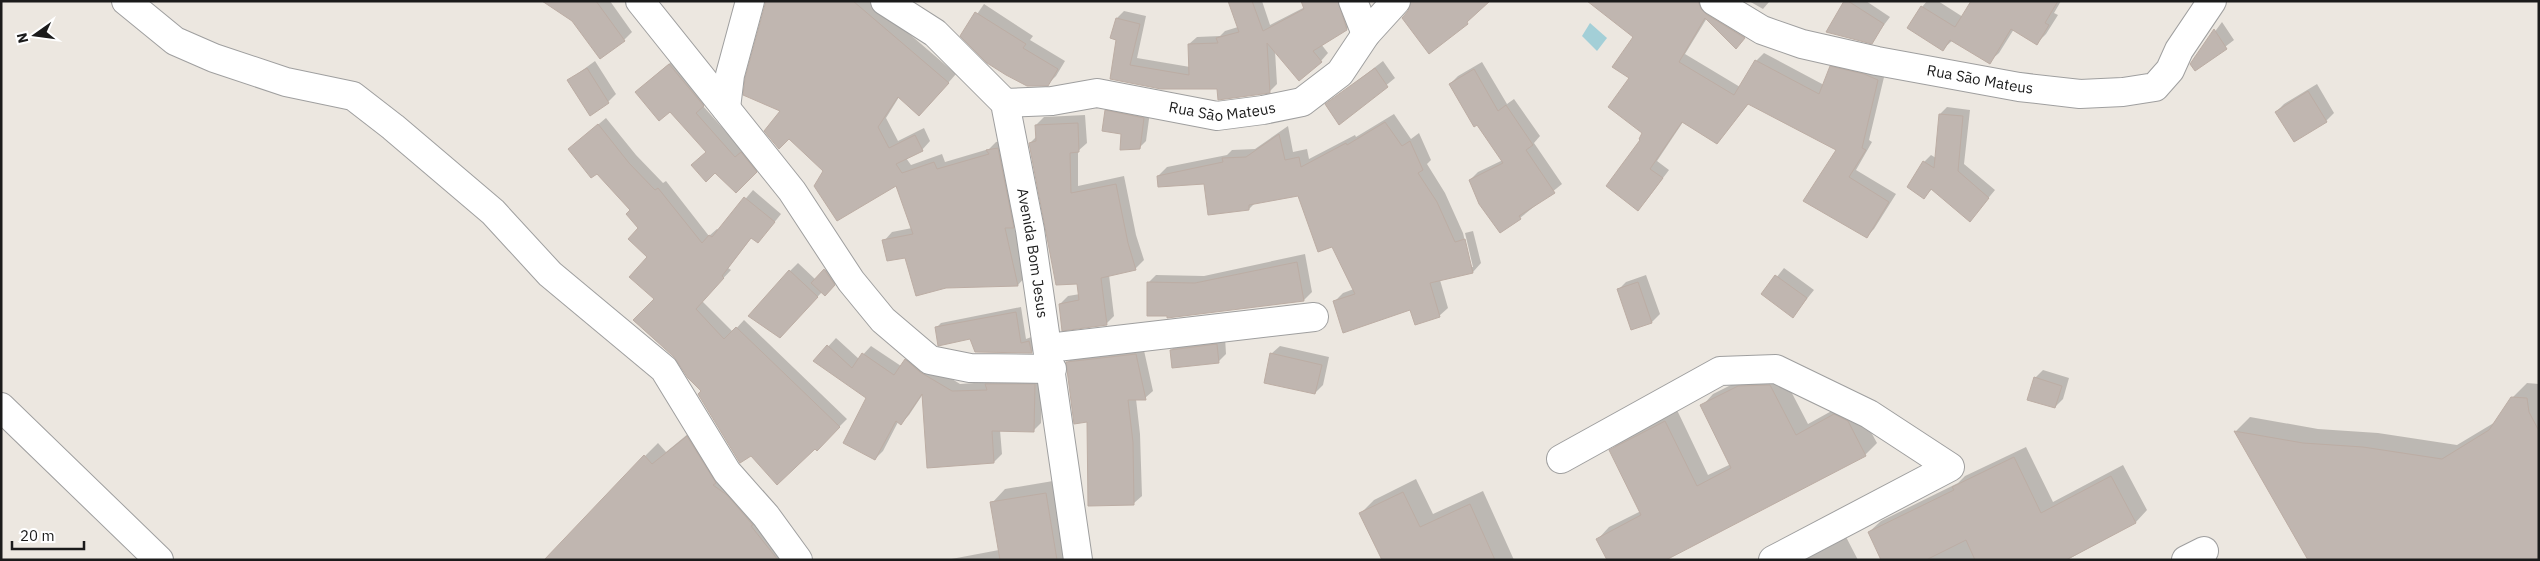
<svg xmlns="http://www.w3.org/2000/svg" width="2540" height="561" font-family="'IBM Plex Sans',sans-serif">
<rect width="100%" height="100%" fill="#ece7e0"/>
<path fill="#a3cfd7" d="M1590 23 1607 38 1597 51 1582 36Z"/>
<path fill="#0003" d="M561 1H610L632 32 624 40Z
M767 1H871L956 74 927 107 899 97 886 118 898 141 924 128 930 141 922 150 906 158 911 165 942 154 945 162 989 149 996 142 1006 140 1021 219 1014 226 1026 276 1018 285 906 256 884 241 892 232 912 228 896 184 825 171 782 111Z
M1232 1H1262L1270 25 1305 7 1309 1H1348L1354 21 1347 29 1321 44 1328 53 1321 61 1275 51 1277 84 1270 91 1111 78 1118 39 1117 18 1124 11 1146 16 1137 58 1190 67 1189 44 1197 37 1220 36 1225 31 1238 27Z
M1589 1H1708L1752 30 1736 47 1707 18 1685 54 1740 87 1756 61 1764 53 1824 85 1831 67 1839 59 1885 73 1869 140 1872 142 1856 170 1896 194 1874 229 1867 236 1837 149 1749 103 1717 143 1683 122 1657 161 1669 170 1645 202 1642 140 1644 133 1631 78 1634 36Z
M1749 1H1768L1769 2 1763 9Z
M1846 1H1866L1890 17 1871 42Z
M1927 1H1938L1963 17 1973 1H2061L2054 13 2058 15 2046 34 2037 43 2014 29 1999 53 1989 62 1953 40 1943 49 1922 7Z
M984 4 1033 36 1030 40 1065 61 1056 76 1048 84 962 36Z
M2222 22 2234 40 2195 70 2191 64Z
M677 57 711 98 703 106 743 151 763 164 736 192 708 151 644 85Z
M595 61 616 94 608 102 569 80Z
M1383 61 1395 78 1339 124 1326 105Z
M1482 62 1507 104 1514 99 1540 136 1534 143 1562 184 1520 218 1470 180 1478 172 1503 160 1450 84 1458 76Z
M2317 84 2334 113 2326 121 2294 141 2276 112 2284 104Z
M1113 104 1150 112 1146 141 1139 148 1122 132 1106 111Z
M1947 107 1970 110 1964 164 1995 190 1976 213 1932 189 1924 197V162L1931 155 1936 158 1940 114Z
M1394 114 1411 139 1419 133 1431 160 1427 164 1445 193 1463 233 1471 267H1473L1465 233 1473 231 1481 263 1473 272 1440 280 1448 308 1439 316 1411 309 1334 302 1343 293 1354 289 1333 245 1299 195 1255 203 1249 209 1205 183 1158 176 1167 167 1227 155 1232 150 1255 149 1288 126 1293 152 1307 149 1309 159 1355 135 1356 137Z
M1085 115 1087 143 1078 151V186L1124 176 1136 235 1144 260 1136 268 1109 275 1114 316 1106 324 1060 304 1068 296 1080 294 1078 283 1030 143 1037 136 1036 125 1044 117Z
M606 118 636 155 663 183 666 181 709 236 717 229 719 230 753 190 781 214 765 234 752 237 728 268 731 270 702 301 733 332 744 320 847 419 817 449 703 391 656 299 649 257 631 210 597 172 569 149Z
M1305 254 1312 292 1304 300 1148 283 1156 275 1204 276Z
M798 263 816 280 829 266 838 281 825 295 822 292 788 328 790 271Z
M1784 268 1814 290 1793 316 1763 294Z
M1646 275 1660 314 1652 322 1632 329 1618 290 1626 282Z
M1021 307 1026 339 1034 336 1037 347 1032 352 936 328 941 323Z
M1225 337 1226 354 1218 362 1171 350 1179 342Z
M836 338 859 359 871 346 901 366 913 352 928 364 960 384 988 382 994 376 1043 377 1041 423 1033 431 1000 430 1002 454 994 462 923 394 909 415 901 423 898 422 883 451 875 459 867 397 815 361Z
M1143 346 1153 391 1145 398 1136 399 1140 434 1142 496 1134 503 1088 421 1067 363 1075 355Z
M1280 346 1329 357 1323 385 1315 393 1271 354Z
M2043 370 2069 378 2063 399 2055 407 2035 378Z
M1782 374 1808 424 1846 403 1859 410 1877 443 1865 455 1662 560 1598 539 1609 527 1641 511 1611 450 1622 439 1677 410 1708 475 1731 464 1702 406 1713 394 1751 375Z
M2527 383 2539 384V560L2236 431 2250 417 2318 429 2378 433 2457 445 2497 421 2512 398Z
M700 424 803 560H710L645 456 658 443 666 452Z
M2026 447 2053 502 2123 465 2147 510 2136 522 2067 560H1882L1869 532 1881 521 1958 483 1965 476Z
M1416 479 1433 514 1483 491 1514 560H1383L1360 514 1374 500Z
M1059 480 1075 560H946L999 550 992 503 1005 489Z
M1845 535 1858 560H1796Z"/>
<path fill="#c0b6b0" stroke="#bcada4" d="M542 1H596L625 41 600 59 572 21Z
M853 1 949 83 919 116 898 97 878 127 889 148 915 135 923 151 896 164 902 173 934 162 937 169 989 154 986 150 998 148 1014 228H1005L1018 286 946 288 916 296 905 258 887 261 882 240 913 234 896 186 837 221 814 186 823 171 789 139 779 149 764 131 780 111 743 95 745 78 766 1Z
M1228 1H1252L1263 31 1304 9 1301 1H1338L1347 30 1313 51 1322 62 1299 81 1267 43 1270 93 1218 100 1217 89H1161L1110 79 1116 40 1110 38 1116 18 1140 24 1130 65 1189 75 1188 44 1218 43 1216 38 1239 32Z
M1411 1H1490L1467 22 1468 24 1429 54 1402 18 1408 11Z
M1587 1H1698L1701 9 1706 14 1745 38 1736 49 1705 18 1679 62 1734 95 1755 60 1819 94 1830 66 1864 74 1878 80 1862 148 1866 150 1849 177 1889 202 1867 238 1803 201 1836 150 1748 104 1717 144 1682 122 1650 169 1663 178 1638 211 1606 186 1640 140 1639 139 1642 133 1608 107 1629 78 1612 67 1633 37Z
M1844 1H1848L1884 24 1872 44 1826 32Z
M1971 1H2058L2045 23 2049 25 2037 45 2011 29 1990 64 1950 40 1943 51 1907 28 1921 6 1955 27Z
M975 12 1026 44 1023 48 1058 69 1048 86H1027L1006 75 987 63 960 36Z
M2214 29 2227 49 2195 71 2190 64Z
M669 64 704 106 696 113 735 157 741 152 757 172 736 193 715 173 706 182 691 165 706 152 670 112 659 121 635 92Z
M587 68 609 103 590 116 567 80Z
M1375 68 1388 87 1339 125 1325 104Z
M1474 69 1498 111 1506 105 1533 145 1526 150 1555 193 1519 216 1521 219 1500 233 1479 204 1469 180 1503 163 1477 125 1474 127 1449 84Z
M2308 91 2327 122 2294 142 2275 112Z
M1105 110 1144 118 1140 149 1120 150 1121 134 1102 131Z
M1939 114 1963 116 1958 171 1989 198 1970 222 1931 189 1924 199 1907 187 1923 161 1934 168Z
M1385 122 1402 146 1410 141 1423 170 1418 173 1437 202 1455 242 1465 239 1473 273 1430 283 1440 317 1415 325 1410 310 1343 333 1333 301 1355 294 1332 247 1318 252 1298 196 1249 205V210L1208 215 1204 184 1158 187 1157 176 1223 162 1222 158 1246 157 1279 134 1285 160 1299 157 1301 167 1346 143 1347 145Z
M1078 123 1079 152 1070 153 1071 193 1116 184 1128 243 1136 270 1101 278 1107 325 1062 331 1059 304 1079 300 1077 284 1056 285 1029 143 1036 141 1035 125Z
M598 124 629 163 655 190 658 188 702 243 709 235 712 237 744 197 775 222 758 243 751 238 722 276 724 278 696 309 724 339 736 327 840 427 817 451 815 449 777 485 751 456 740 463 698 394 701 391 688 378 674 357 633 320 654 299 629 277 647 257 628 239 638 228 626 214 630 210 597 174 591 178 568 149Z
M1297 262 1304 301 1167 318V316H1147V282L1195 283Z
M824 269 835 285 825 296 811 283Z
M789 270 818 297 780 338 748 316Z
M1775 275 1807 298 1793 318 1761 294Z
M1638 282 1652 323 1631 330 1617 289Z
M1016 312 1021 343 1029 341 1032 353 975 352 970 339 938 346 935 327Z
M1217 344 1219 363 1172 368 1170 350Z
M827 345 852 368 862 353 894 375 905 359 920 372 952 391 987 390 985 384H1035L1034 432 992 431 994 463 927 468 922 394 901 425 896 421 875 460 843 443 866 398 813 361Z
M1270 353 1322 365 1315 394 1264 383Z
M1136 354 1146 400H1128L1133 442 1134 505 1088 506 1087 422 1074 424 1066 362Z
M2034 377 2062 386 2055 408 2027 400Z
M1770 385 1796 435 1834 414 1848 421 1866 456 1666 560H1607L1596 539 1641 515 1609 450 1665 421 1697 486 1731 468 1700 405 1738 386Z
M2511 397 2527 398 2529 412 2539 431V560H2308L2234 431 2303 443 2363 447 2442 459 2489 430Z
M687 436 716 483 713 485 727 495 753 525 751 526 778 560H544L644 455 652 464Z
M2014 457 2041 513 2111 476 2136 523 2066 560H1975L1966 540 1926 560H1881L1868 532 1954 490 1952 487Z
M1403 492 1420 527 1470 504 1495 560H1382L1359 513Z
M1046 493 1057 560H1000L990 502Z"/>
<g fill="none" stroke-linecap="round" stroke-linejoin="round">
<g stroke="#9f9f9f" stroke-width="30">
<g id="minor">
<path d="M126 1 175 41 214 58 286 82 353 96 393 127 493 212 550 274 664 369 727 472 766 516 798 560"/>
<path d="M640 1 792 191 851 281 883 320 930 360 970 368 1052 369"/>
<path d="M1353 1 1366 34"/>
<path id="s1" d="M1714 1 1762 30 1802 44 1877 61 2019 87 2080 94 2123 92 2155 87 2170 70 2179 50 2212 1"/>
<path id="s2" d="M1005 103 1052 101 1097 93 1217 116 1263 110 1302 102 1340 73 1366 34 1396 1"/>
<path d="M726 108 730 75 750 1"/>
<path d="M1048 348 1314 317"/>
<path d="M1561 459 1720 371 1776 369 1869 414 1950 467 1773 560"/>
<path d="M2186 560 2204 551"/>
</g>
</g>
<g stroke="#9f9f9f" stroke-width="30">
<g id="tertiary">
<path id="s3" d="M885 1 935 33 1005 103 1030 230 1078 560"/>
<path d="M1 407 159 560"/>
</g>
</g>
<use href="#minor" stroke="#fff" stroke-width="28"/>
<use href="#tertiary" stroke="#fff" stroke-width="28"/>
</g>
<g text-anchor="middle" stroke-width="4" stroke-linejoin="round" paint-order="stroke">
<g font-size="15" fill="#1b1b1b" stroke="#fff">
<text dy="5" stroke="none"><textPath href="#s1" startOffset="280">Rua São Mateus</textPath></text>
<text dy="5" stroke="none"><textPath href="#s2" startOffset="220">Rua São Mateus</textPath></text>
<text dy="5" stroke="none"><textPath href="#s3" startOffset="311">Avenida Bom Jesus</textPath></text>
</g>
</g>
<rect width="2540" height="561" fill="none" stroke="#1b1b1b" stroke-width="5"/>
<g transform="translate(35 35) rotate(256)" stroke="#ffffff" stroke-width="4" paint-order="stroke">
<path d="M0-4L9 19L0 12L-9 19Z" fill="#1b1b1b"/>
<text y="-8" font-size="14" font-weight="bold" text-anchor="middle" fill="#1b1b1b">N</text>
</g>
<path d="M12 541v8h72v-8" fill="none" stroke="#1b1b1b" stroke-width="2.5"/>
<text x="20" y="541" font-size="15" fill="#1b1b1b" stroke="#ffffff" stroke-width="4" paint-order="stroke">20 m</text>
</svg>
